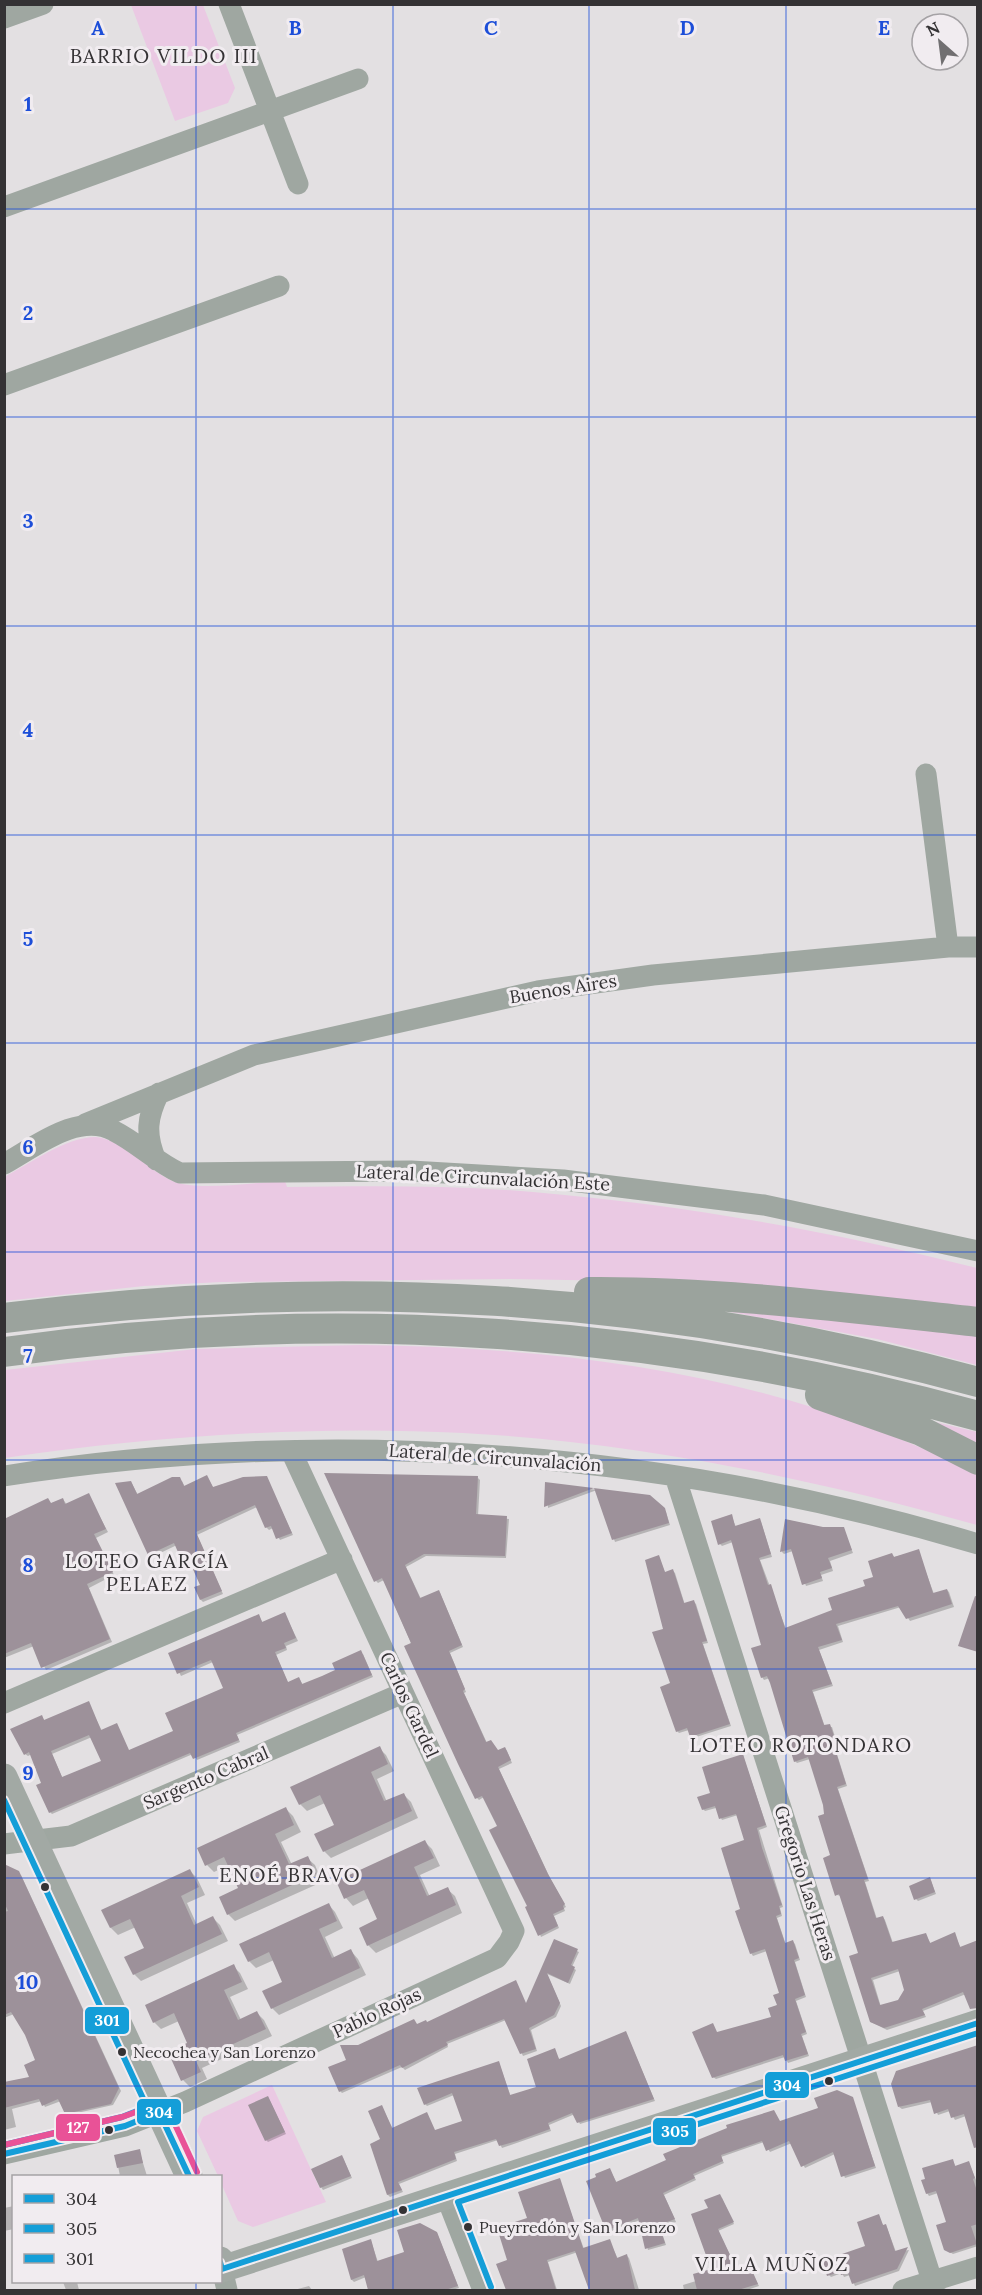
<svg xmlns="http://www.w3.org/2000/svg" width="982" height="2295" font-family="Lora,serif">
<rect width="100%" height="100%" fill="#e3e0e2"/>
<path fill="#eac9e3" d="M131 5H203L235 88 228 103 175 121Z
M96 1137C128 1141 147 1171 175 1182 198 1191 259 1182 285 1181L287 1187C368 1186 453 1185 533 1192 684 1205 831 1231 977 1268V1312L626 1281 509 1279 221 1282 144 1286 5 1301 4 1177C32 1163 65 1137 96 1137Z
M725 1311 977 1329V1365L877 1339Z
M361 1345C577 1348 782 1375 977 1474V1525C810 1478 637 1442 463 1433 314 1425 152 1436 5 1458V1370L196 1349Z
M931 1421 977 1432V1452Z
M272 2085 326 2202 253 2227 238 2221 221 2183 220 2176H218L197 2131 203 2117Z"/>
<path fill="#0003" fill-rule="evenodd" d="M207 1477 214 1489 266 1477 293 1535 280 1540 273 1528 269 1530 266 1527 257 1507 197 1535 223 1594 203 1602 201 1600 202 1585 190 1558 185 1561 183 1558 177 1545 152 1557 149 1554 131 1482 138 1495 182 1481 185 1487Z
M478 1478 480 1480 478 1516 509 1519 506 1558 426 1556 406 1567 421 1599 438 1591 440 1593 463 1647 450 1653 466 1692 464 1693 487 1743 498 1752 505 1748 507 1751 512 1763 499 1769 550 1878 566 1907 564 1908 565 1911 554 1916 559 1928 541 1937 499 1827 484 1797 479 1800 477 1798 384 1580 378 1583 376 1581Z
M547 1484 649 1496 666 1512 670 1525 615 1542 597 1490 548 1508Z
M88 1495 108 1532 96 1538 114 1575 89 1588 112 1642 46 1670 34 1646 4 1658V1514L5 1520 63 1499 67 1505Z
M731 1515 736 1527 759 1520 761 1522 772 1557 760 1560 786 1629 834 1611 867 1587 892 1555 894 1557 918 1551 934 1594 947 1590 949 1592 954 1607 910 1621 901 1607 838 1626 843 1642 819 1650 833 1686 813 1692 825 1727H832L839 1750 836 1751 847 1786 838 1789 869 1881 865 1882 877 1919 883 1917 885 1920 893 1943 925 1934 931 1944 954 1934 961 1948 966 1994 923 2011 926 2017 887 2030 871 2022 860 1954 841 1896 837 1895 824 1805 810 1759 797 1763 795 1761 770 1678 764 1680 762 1677 763 1645 733 1542 722 1546 720 1544ZM900 1971 906 1990 899 2001 881 2007 873 1980Z
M787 1520 823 1528H843L853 1553 830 1561 833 1571 821 1575 823 1581 806 1586 793 1551 784 1554 782 1552Z
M659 1557 665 1573 673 1571 675 1573 685 1605 694 1602 696 1604 708 1643 703 1644 731 1726 693 1738 689 1730 679 1733 677 1731Z
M285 1614 298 1641 286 1646 287 1650 276 1655 288 1683 299 1678 303 1685 337 1671 363 1654 373 1677 237 1735 240 1742 197 1760 193 1754 52 1814 50 1812 43 1783 32 1754 28 1756 25 1754 42 1717 45 1721 88 1703 102 1731 129 1751 175 1732 225 1689 213 1662 181 1676 170 1654 259 1616 263 1623ZM92 1737 103 1762 63 1779 52 1754Z
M379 1748 386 1755 394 1771 377 1779 387 1802 403 1794 411 1802 418 1818 331 1858 324 1851 336 1825 325 1803 307 1811 300 1804Z
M743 1756 767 1827 759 1830 783 1907 780 1908 782 1916 777 1918 786 1945 793 1942 795 1944 800 1960 795 1962 806 1997 796 2001 807 2034 802 2036 809 2056 788 2063 785 2057 716 2079 713 2077 717 2033 772 2018 781 1994 767 1951 753 1956 751 1953 742 1910 746 1841 738 1815 722 1820 716 1808 705 1811 703 1809Z
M286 1809 293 1816 301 1832 281 1842 292 1865 307 1858 315 1865 322 1882 235 1921 228 1914 240 1888 229 1865 214 1872 207 1865Z
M425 1842 432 1849 440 1866 420 1875 430 1897 447 1889 455 1896 462 1913 376 1953 368 1945 379 1920 369 1898 353 1906 346 1898 338 1882Z
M190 1871 197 1878 205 1895 187 1903 197 1925 213 1918 220 1925 228 1941 141 1981 134 1974 146 1949 136 1927 118 1935 111 1928 103 1911Z
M4 1872 21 1875 121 2091 113 2105 68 2115 61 2101 45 2107 42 2101 12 2109 16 2127 4 2130V2084L31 2078 37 2061 26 2034 14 2014 4 2018Z
M931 1881 936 1894 918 1901 916 1899Z
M328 1904 335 1912 343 1928 325 1937 335 1959 351 1951 358 1959 366 1975 279 2015 272 2008 284 1982 274 1960 256 1968 249 1961Z
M555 1941 579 1952 572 1967 576 1970 570 1984 547 1974 561 2006 556 2017 531 2030 537 2051 523 2056 506 2020 447 2044 448 2047 405 2070 402 2067 342 2093 340 2091 348 2060 358 2046 417 2025 526 2005Z
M233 1966 240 1973 248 1989 230 1997 241 2020 257 2013 264 2020 272 2036 202 2068 207 2079 190 2087 183 2080 189 2044 179 2021 161 2029 154 2022Z
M627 2035 655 2101 580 2124 575 2114 549 2125 551 2131 502 2148 498 2140 455 2154 457 2161 399 2184 403 2192 390 2197 388 2195 382 2140V2107L393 2129 435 2131 464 2122 454 2095 427 2106 425 2104 499 2063 511 2097 538 2088 554 2050 560 2061Z
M978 2046 966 2116 955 2120 950 2111 938 2115 932 2102 902 2109 899 2107Z
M268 2097 286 2134 268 2142 266 2140Z
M852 2099 876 2168 845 2178 835 2154 805 2168 792 2143 770 2152 764 2142 721 2157 724 2163 694 2176 696 2180 664 2195 676 2222 660 2227 666 2245 648 2250 640 2220 610 2232 608 2230 610 2170 617 2183Z
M139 2150 147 2176H120L116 2156Z
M343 2158 352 2178 323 2190 321 2187Z
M953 2161 956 2167 969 2163 978 2185V2246L953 2254 948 2251V2223L938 2193 929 2196 927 2193Z
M559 2180 584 2249 609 2240 618 2259 627 2256 629 2258 639 2290H591L578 2252 548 2262 557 2290H508L498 2265 509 2261 529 2219Z
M722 2198 734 2224 718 2231 740 2275 752 2272 759 2286 747 2290H684L683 2285 696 2281 712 2270 710 2209Z
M14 2206V2229L4 2231V2208Z
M878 2216 884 2227 887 2228 896 2252 909 2250 899 2271 855 2286 850 2275 844 2277 842 2273 831 2277 829 2275 867 2247Z
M437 2233 459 2288 452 2290H370L366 2277 354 2282 352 2280 343 2250 371 2241 378 2262 406 2253Z
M63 2282H77L79 2290H66Z
M309 2286 312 2290H294Z"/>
<path fill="#9d919a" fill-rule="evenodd" d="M324 1473 478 1476 476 1514 507 1516 505 1556 424 1554 405 1565 420 1598 439 1590 462 1645 449 1651 465 1689 463 1691 486 1742 491 1740 498 1750 505 1747 511 1760 498 1767 548 1874 565 1904 563 1906 564 1909 553 1914 558 1926 538 1936 525 1907 527 1906 489 1830 497 1826 482 1796 475 1799 458 1764 404 1646 411 1643 382 1578 374 1582Z
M207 1475 213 1487 243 1477 267 1476 292 1533 276 1539 271 1526 265 1528 255 1505 196 1532 222 1591 200 1600 194 1587 200 1585 187 1556 181 1559 174 1543 148 1555 115 1483 131 1481 137 1494 172 1477H180L184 1486Z
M545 1482 650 1495 665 1508 669 1523 612 1540 594 1488 544 1507Z
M89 1493 106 1529 94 1534 113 1572 87 1584 110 1639 41 1668 31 1643 4 1654V1519L48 1498 51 1503 63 1498 65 1504Z
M732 1514 735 1526 760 1518 771 1554 759 1558 768 1585 771 1584 785 1628 832 1610 828 1598 865 1586 863 1580 873 1577 868 1561 892 1553 894 1557 919 1549 933 1593 947 1589 952 1604 906 1619 898 1606 836 1624 842 1640 818 1647 832 1684 812 1690 824 1725 830 1724 838 1748 835 1749 846 1784 837 1787 868 1879 864 1880 876 1918 883 1916 892 1942 926 1933 930 1943 955 1932 960 1947 978 1940V2008L970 2009 963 1992 922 2009 925 2015 884 2028 870 2022 849 1956 858 1953 839 1894 835 1896 823 1858 830 1855 818 1816 824 1814 823 1805 808 1757 794 1762 770 1683 767 1676 761 1678 751 1648 761 1645 731 1540 718 1545 711 1521ZM898 1969 904 1990 898 2000 880 2005 871 1978Z
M785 1519 823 1527H844L852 1550 828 1558 832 1568 820 1572 822 1578 802 1585 791 1549 780 1552Z
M659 1555 665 1572 673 1569 684 1603 694 1600 707 1641 702 1642 730 1724 690 1737 687 1728 676 1732 660 1687 670 1683 652 1632 663 1629 645 1560Z
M975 1596 978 1597V1652L958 1646Z
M285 1612 296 1638 284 1643 286 1648 275 1652 288 1682 299 1677 302 1684 322 1676 335 1670 332 1663 361 1650 372 1675 236 1733 239 1740 193 1759 190 1753 49 1813 36 1785 41 1783 29 1752 24 1755 10 1729 42 1715 44 1720 89 1701 101 1730 117 1723 129 1750 173 1731 165 1713 223 1688 211 1660 177 1674 168 1653 259 1614 262 1622ZM89 1735 101 1761 62 1777 51 1751Z
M380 1746 388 1764 371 1772 384 1801 404 1793 412 1811 323 1852 314 1834 334 1825 320 1795 299 1805 290 1787Z
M743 1754 766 1825 757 1828 762 1848 782 1905 779 1906 781 1914 776 1916 785 1943 793 1940 799 1958 794 1960 805 1995 795 1999 806 2032 801 2034 808 2054 785 2061 783 2055 712 2078 692 2032 713 2023 717 2032 771 2017 768 2008 777 2005 773 1995 779 1993 765 1949 750 1954 735 1911 740 1909 721 1848 744 1840 736 1814 719 1819 715 1806 702 1810 697 1797 710 1793 702 1767Z
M286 1807 294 1825 275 1834 289 1864 308 1856 316 1874 227 1915 219 1897 238 1888 224 1857 205 1866 197 1848Z
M425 1840 434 1858 414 1867 427 1896 448 1887 456 1905 367 1946 359 1928 377 1919 364 1890 344 1899 336 1881Z
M4 1864 19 1871 119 2088 111 2104 65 2114 58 2099 42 2106 39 2099 4 2108V2082L29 2077 24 2065 35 2060 25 2035 11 2012 4 2015V1912L8 1911 4 1902Z
M190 1869 199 1887 181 1896 194 1925 213 1916 222 1934 133 1975 124 1957 144 1948 130 1919 110 1928 101 1910Z
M930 1877 935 1892 914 1900 909 1886Z
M329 1903 337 1921 319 1929 332 1958 351 1949 360 1968 271 2009 262 1991 282 1982 269 1952 248 1962 239 1944Z
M554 1939 578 1949 571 1965 575 1967 568 1983 547 1973 560 2003 554 2015 529 2028 536 2049 520 2054 504 2019 446 2042 448 2045 402 2068 400 2065 339 2092 328 2067 346 2060 340 2045H358L414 2019 417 2024 426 2020 427 2022 516 1980 526 2003Z
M234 1964 242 1982 224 1990 238 2020 257 2011 266 2029 196 2061 201 2072 181 2081 168 2052 187 2043 174 2013 153 2023 145 2005Z
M626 2031 654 2099 577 2123 572 2113 548 2123 550 2129 517 2141 499 2146 496 2139 454 2152 456 2159 398 2182 402 2190 387 2195 370 2144 380 2139 368 2111 382 2105 392 2128 427 2112 435 2130 462 2121 452 2093 424 2105 417 2088 499 2061 510 2095 536 2087 527 2059 555 2048 559 2059Z
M978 2045V2147L974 2148 964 2114 951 2118 948 2109 934 2114 930 2100 898 2107 891 2084 896 2071Z
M837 2090 853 2097 875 2166 841 2177 833 2152 801 2167 789 2141 766 2151 762 2141 721 2155 723 2161 693 2174 695 2178 663 2193 675 2219 659 2225 665 2243 645 2249 638 2218 606 2231 586 2181 596 2177 595 2174 610 2168 616 2182 666 2160 663 2154 727 2128 726 2125 774 2110 780 2121 818 2108 814 2098Z
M268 2096 285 2132 265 2141 248 2105Z
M140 2149 143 2163 117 2168 114 2155Z
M342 2155 351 2176 320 2188 311 2169Z
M953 2159 955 2166 969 2161 975 2178 973 2179 978 2194V2224L971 2226 977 2244 950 2253 944 2250 936 2225 946 2222 936 2191 926 2194 921 2180 925 2179 922 2168Z
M560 2178 583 2248 610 2239 617 2258 627 2254 635 2290H589L575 2251 547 2260 556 2290H506L496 2264 507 2260 497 2228 527 2218 518 2192Z
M720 2194 734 2222 718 2229 739 2274 751 2268 758 2284 738 2290H697L693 2274 711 2269 691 2214 708 2208 704 2200Z
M879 2214 883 2225 886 2224 895 2251 908 2247 897 2269 852 2284 848 2273 841 2275 840 2272 827 2276 822 2261 865 2246 857 2222Z
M420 2223 437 2232 458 2286 445 2290H368L364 2275 351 2280 342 2249 371 2239 377 2261 404 2252 397 2230Z"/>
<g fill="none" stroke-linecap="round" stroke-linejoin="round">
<path stroke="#9fa7a1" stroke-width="21" d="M229 4 298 184
M4 18 43 4
M4 207 358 79
M4 385 279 286
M926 774 948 947
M85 1124 254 1055 538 991 653 975 948 947H978
M156 1160C145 1134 147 1117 159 1093
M4 1164C35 1147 79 1111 114 1131 138 1143 156 1162 180 1173L411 1171 563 1180 764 1205 978 1251
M4 1476C328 1425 664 1450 978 1544
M675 1476 935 2290
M4 1703 342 1559
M4 1844 71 1836 403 1693
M4 2154 125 2126 185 2102 497 1958 509 1942 514 1931 291 1451
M446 2196 483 2290
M222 2269 227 2290
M903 2290 978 2267"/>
<path stroke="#a2a9a4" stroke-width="27" d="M4 1777 189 2176
M220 2260 222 2269 978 2023"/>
<path stroke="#9ba39d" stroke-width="30" d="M589 1292C719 1291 848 1308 978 1322
M4 1318C338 1276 653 1293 978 1382
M4 1352C330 1306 660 1328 978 1416
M820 1395 919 1430 978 1460"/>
<g stroke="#f1ecf0" stroke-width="10">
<path id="bus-1" d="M4 2154 125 2126 159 2112 189 2176
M220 2262 222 2269 978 2023"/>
</g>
<g stroke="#f1ecf0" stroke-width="10">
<path id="bus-2" d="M491 2287 458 2202 978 2033"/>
</g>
<g stroke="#f1ecf0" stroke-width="10">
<path id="bus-3" d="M4 1800 147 2107 122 2117 4 2145"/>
</g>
<g stroke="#f1ecf0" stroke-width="10">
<path id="bus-4" d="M4 2145 122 2117 161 2103 167 2107 197 2172"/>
</g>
<use href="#bus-1" stroke="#149ed8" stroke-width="6"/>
<use href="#bus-2" stroke="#149ed8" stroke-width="6"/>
<use href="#bus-3" stroke="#149ed8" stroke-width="6"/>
<use href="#bus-4" stroke="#e95297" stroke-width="6"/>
</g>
<path fill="none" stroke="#1d4ed8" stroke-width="1.5" stroke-opacity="0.55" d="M196 4V2176M393 4V2290M589 4V2290M786 4V2290M4 209H978M4 417H978M4 626H978M4 835H978M4 1043H978M4 1252H978M4 1460H978M4 1669H978M4 1878H978M4 2086H978M196 2282V2290"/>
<g fill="#343234" stroke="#f1ecf0" stroke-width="2">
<circle cx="45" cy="1887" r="5"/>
<circle cx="122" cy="2052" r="5"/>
<circle cx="829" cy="2081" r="5"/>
<circle cx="109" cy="2130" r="5"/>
<circle cx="403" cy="2210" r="5"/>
<circle cx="468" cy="2227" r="5"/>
</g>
<g text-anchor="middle" stroke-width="6" stroke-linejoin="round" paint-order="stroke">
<g font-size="16" fill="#343234" stroke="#f1ecf0" text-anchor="start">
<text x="133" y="2058">Necochea y San Lorenzo</text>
<text x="479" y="2233">Pueyrredón y San Lorenzo</text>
</g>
<g font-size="18" fill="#343234" stroke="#f1ecf0">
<text transform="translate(563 989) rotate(-9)" y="6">Buenos Aires</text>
<text transform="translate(483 1178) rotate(3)" y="6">Lateral de Circunvalación Este</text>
<text transform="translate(495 1458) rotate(4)" y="6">Lateral de Circunvalación</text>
<text transform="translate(409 1705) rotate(65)" y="6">Carlos Gardel</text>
<text transform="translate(206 1778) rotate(-23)" y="6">Sargento Cabral</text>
<text transform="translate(805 1883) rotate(72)" y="6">Gregorio Las Heras</text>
<text transform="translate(377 2013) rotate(-25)" y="6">Pablo Rojas</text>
</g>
<g font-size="20" letter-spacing="1.5" fill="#343234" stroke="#f1ecf0">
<text x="164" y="63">BARRIO VILDO III</text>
<text x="147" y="1568">LOTEO GARCÍA<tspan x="147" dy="23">PELAEZ</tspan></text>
<text x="801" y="1752">LOTEO ROTONDARO</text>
<text x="290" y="1882">ENOÉ BRAVO</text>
<text x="772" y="2271">VILLA MUÑOZ</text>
</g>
</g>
<g font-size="20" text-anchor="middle" font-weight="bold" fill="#1d4ed8" stroke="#f1ecf0" stroke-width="6" stroke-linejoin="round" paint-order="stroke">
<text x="98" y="35">A</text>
<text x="295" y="35">B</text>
<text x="491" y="35">C</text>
<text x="687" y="35">D</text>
<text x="884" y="35">E</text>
<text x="28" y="111">1</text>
<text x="28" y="320">2</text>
<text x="28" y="528">3</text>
<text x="28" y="737">4</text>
<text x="28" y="946">5</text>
<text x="28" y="1154">6</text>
<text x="28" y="1363">7</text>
<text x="28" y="1572">8</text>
<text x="28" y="1780">9</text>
<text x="28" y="1989">10</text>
</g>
<g stroke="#f1ecf0" stroke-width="2">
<rect x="84" y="2006" width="46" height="29" rx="6" fill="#149ed8"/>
<rect x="764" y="2071" width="46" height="28" rx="6" fill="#149ed8"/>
<rect x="136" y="2098" width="46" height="28" rx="6" fill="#149ed8"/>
<rect x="55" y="2113" width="46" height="29" rx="6" fill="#e95297"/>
<rect x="652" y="2117" width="45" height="29" rx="6" fill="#149ed8"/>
</g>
<g font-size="16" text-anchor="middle" font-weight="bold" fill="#fff">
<text x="107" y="2026">301</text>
<text x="787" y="2091">304</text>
<text x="159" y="2118">304</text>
<text x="78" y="2133">127</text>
<text x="675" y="2137">305</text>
</g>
<rect width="982" height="2295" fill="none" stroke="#343234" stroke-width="12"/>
<rect x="12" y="2175" width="210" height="108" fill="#f1ecf0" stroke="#a5a2a5" stroke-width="1.5"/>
<rect x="24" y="2194" width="30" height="9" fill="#149ed8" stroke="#a5a2a5" stroke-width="1.5"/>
<text x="66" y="2205" font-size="18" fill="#343234">304</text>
<rect x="24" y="2224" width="30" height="9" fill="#149ed8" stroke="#a5a2a5" stroke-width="1.5"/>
<text x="66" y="2235" font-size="18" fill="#343234">305</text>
<rect x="24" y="2254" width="30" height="9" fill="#149ed8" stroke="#a5a2a5" stroke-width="1.5"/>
<text x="66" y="2265" font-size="18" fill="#343234">301</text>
<g transform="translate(940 42) rotate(332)"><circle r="28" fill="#f1ecf0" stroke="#a5a2a5" stroke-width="1.5"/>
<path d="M0-4.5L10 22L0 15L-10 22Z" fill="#716f71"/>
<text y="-9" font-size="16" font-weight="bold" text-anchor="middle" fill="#343234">N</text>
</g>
</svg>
